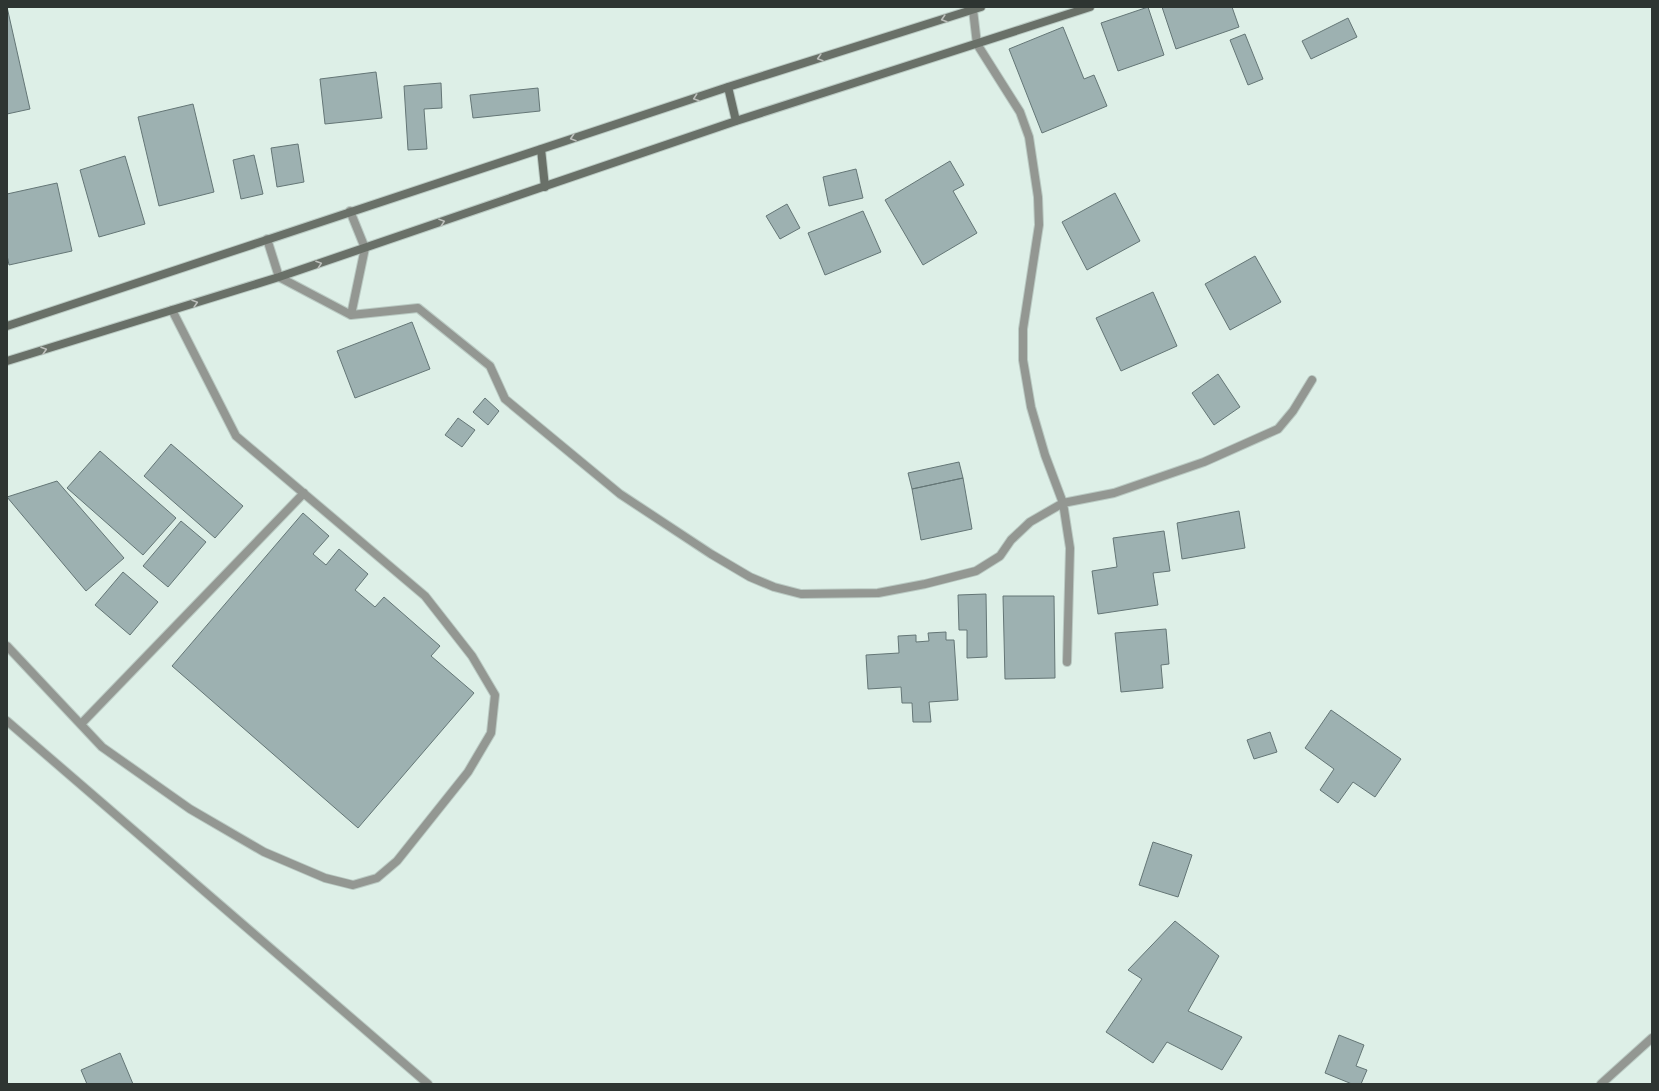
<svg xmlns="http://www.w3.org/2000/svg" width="1659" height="1091" font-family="'Roboto Serif',serif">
<rect width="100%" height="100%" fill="#ddefe7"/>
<path fill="#9db1b1" stroke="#647676" d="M7 7 30 109 7 114Z
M1148 7 1164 55 1118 71 1101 23Z
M1162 7H1232L1239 27 1176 49Z
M1348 18 1357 37 1311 59 1302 41Z
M1063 27 1084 79 1094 75 1107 106 1042 133 1009 49Z
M1245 34 1263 79 1248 85 1230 40Z
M376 72 382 118 325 124 320 79Z
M441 83 442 108 424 109 427 149 408 150 404 86Z
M538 88 540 111 473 118 470 95Z
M193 104 214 192 159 206 138 117Z
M298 144 304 182 277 187 271 148Z
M254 155 263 194 241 199 233 160Z
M125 156 145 224 99 237 80 170Z
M950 161 964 185 953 191 977 233 923 265 885 200Z
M856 169 863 198 829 206 823 177Z
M57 183 72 251 9 265 7 255V194Z
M1115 193 1140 241 1087 270 1062 222Z
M787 204 800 228 780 239 766 216Z
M863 211 881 252 825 275 808 233Z
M1255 256 1281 302 1230 330 1205 284Z
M1153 292 1177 346 1121 371 1096 318Z
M412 322 430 369 355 398 337 351Z
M1218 374 1240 407 1214 425 1192 393Z
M485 398 499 411 488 425 473 412Z
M458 418 475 430 462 447 445 435Z
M171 444 243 506 215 538 144 476Z
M100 451 176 518 143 555 67 488Z
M959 462 963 478 912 489 908 473Z
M963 478 972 529 921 540 912 489Z
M57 481 124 558 86 591 7 497Z
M1239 511 1245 548 1182 559 1177 523Z
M303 513 329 536 313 554 326 565 339 549 368 574 355 590 375 607 384 597 440 646 431 656 474 693 358 828 172 666Z
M181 521 206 542 168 587 143 566Z
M1164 531 1170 571 1153 573 1158 605 1098 614 1092 571 1117 567 1113 538Z
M123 572 158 602 130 635 95 605Z
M986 594 987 657 967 658V630H959L958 595Z
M1003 596H1054L1055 678 1005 679Z
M1166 629 1169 664 1161 665 1163 688 1121 692 1115 633Z
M946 632V640H954L958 700 929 702 931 722H913L912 703H902L901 687 868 689 866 655 899 653 898 636 916 635V642L929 641 928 633Z
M1331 710 1401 759 1375 797 1353 782 1338 803 1320 790 1334 769 1305 748Z
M1270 732 1277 752 1254 759 1247 740Z
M1153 842 1192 855 1178 897 1139 885Z
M1175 921 1219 956 1188 1011 1242 1037 1222 1070 1167 1042 1153 1063 1106 1032 1142 979 1128 970Z
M1339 1035 1364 1045 1356 1066 1367 1070 1361 1084H1352L1325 1073Z
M120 1053 133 1084H87L81 1070Z"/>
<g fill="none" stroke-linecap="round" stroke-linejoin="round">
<g stroke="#bacac3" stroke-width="10">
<path id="lane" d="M7 646 102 747 190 809 264 852 325 878 353 885 377 878 397 861 468 772 491 733 495 695 472 656 425 596 236 436 172 310
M81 724 304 493"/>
</g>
<g stroke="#bacac3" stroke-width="10">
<path id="street" d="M973 10 977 44 1020 112 1029 137 1038 197 1039 225 1023 329V360L1031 407 1045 455 1063 503 1070 548 1067 662
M350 211 365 248 351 315
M267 239 279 277 351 315 418 308 490 366 505 399 620 494 711 554 750 577 774 587 801 594 878 593 925 584 976 571 1000 556 1011 540 1030 522 1063 503 1114 493 1204 462 1278 429 1293 411 1312 380
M7 721 428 1084
M1601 1084 1652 1038"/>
</g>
<g stroke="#bacac3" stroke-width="10">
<path id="secondary" d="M728 87 736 121
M541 149 545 187
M7 326 728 87 981 7
M7 361 279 277 736 121 1090 7"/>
</g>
<use href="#lane" stroke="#939792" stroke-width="8"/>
<use href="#street" stroke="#939792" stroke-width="8"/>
<use href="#secondary" stroke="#697068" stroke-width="8"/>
</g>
<defs><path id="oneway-chevron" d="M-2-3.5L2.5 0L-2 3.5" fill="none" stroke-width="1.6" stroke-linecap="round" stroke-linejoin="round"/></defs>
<g stroke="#bcbfbb">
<use href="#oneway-chevron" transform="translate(944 19) rotate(163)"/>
<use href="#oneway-chevron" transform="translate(820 58) rotate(163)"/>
<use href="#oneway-chevron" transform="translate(696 98) rotate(161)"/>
<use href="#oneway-chevron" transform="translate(573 138) rotate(162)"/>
<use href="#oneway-chevron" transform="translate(442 222) rotate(-19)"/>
<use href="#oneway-chevron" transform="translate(319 264) rotate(-19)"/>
<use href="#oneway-chevron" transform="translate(195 303) rotate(-17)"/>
<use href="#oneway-chevron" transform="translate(44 350) rotate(-17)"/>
</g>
<rect width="1659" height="1091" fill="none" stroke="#2e3532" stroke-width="16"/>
</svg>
